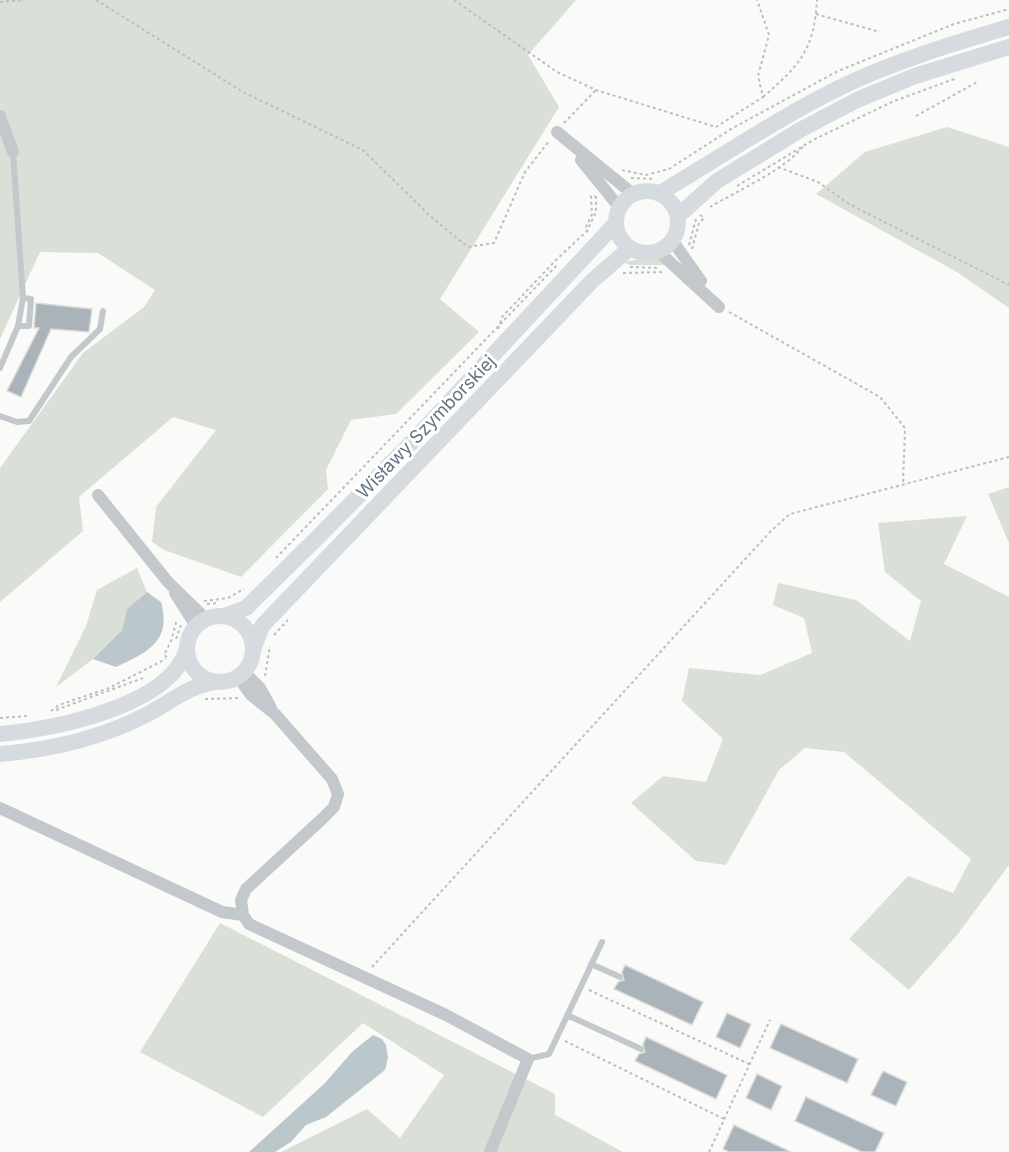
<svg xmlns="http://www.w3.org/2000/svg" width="1009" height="1152" font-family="Inter,sans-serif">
<rect width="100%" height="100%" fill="#fafaf8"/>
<path fill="#dadfd7" d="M0 0H576L528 55 559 107 440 299 479 332 396 414 351 420 326 470 328 489 241 577 164 550 152 542 156 507 216 430 173 417 79 497 83 531 0 602V468L83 353 144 307 155 290 98 253 40 252 0 339Z
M947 127 1009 147V308L957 272 816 194 865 152Z
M653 257 667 265H630L624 262Z
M1009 487V543L988 494Z
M967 516 944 564 1009 597V865L957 935 909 990 849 939 908 876 953 893 971 859 844 752 805 748 779 770 726 865 696 861 631 803 663 776 706 782 723 739 682 701 689 668 760 675 812 653 804 618 773 605 778 583 856 600 910 641 921 601 885 572 878 523Z
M137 568 147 592 127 609 122 630 93 659 56 687 86 626 97 590Z
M220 923 555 1094V1115L623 1152H281L367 1109 400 1138 444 1075 363 1023 263 1117 140 1052Z"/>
<path fill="#bbc7cb" d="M147 592 161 602C172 642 147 652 116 667L93 659 122 630 127 609Z
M373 1035 382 1039 386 1045 388 1058 385 1070 326 1117 306 1125 291 1142 275 1152H249L324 1084 352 1052Z"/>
<path fill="#aab3b9" stroke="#dcdcda" stroke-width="1.5" d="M36 303 92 309 89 332 51 329 21 397 7 391 39 328H34Z
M625 965 703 1002 692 1025 614 989 618 982 624 980 622 972Z
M727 1013 751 1024 740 1048 716 1037Z
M781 1024 858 1059 847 1083 770 1048Z
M646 1037 727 1075 716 1099 635 1061 639 1054 645 1052 643 1044Z
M883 1071 907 1082 896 1106 871 1095Z
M757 1074 782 1086 771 1110 746 1098Z
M806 1097 884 1133 875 1152H862L795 1121Z
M734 1125 759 1137 791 1152H729L723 1149Z"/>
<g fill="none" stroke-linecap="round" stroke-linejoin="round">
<path stroke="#bbbfc2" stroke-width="2" stroke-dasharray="3 3" stroke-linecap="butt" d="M96 0 243 92 363 150 430 216 468 247 494 243 525 172 549 141
M454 0 557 72 596 90 716 127 763 97 758 76 769 35 757 0
M0 2 24 0
M816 14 880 32
M763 97C800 65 814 50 817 0
M916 116 979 81
M564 123 596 90
M778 167 818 182 849 204 1009 285
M622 170 646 175 669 169 731 129 838 71 954 24 1009 9
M631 178 655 179
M737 186 815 139 894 101 957 78
M710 207C737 191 787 169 805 144
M588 232 585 229 592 214 591 196H595
M689 245 696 219
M692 249 699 223 704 218 700 215
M630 267 660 268
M623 273 665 272
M729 312 880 397 905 428 903 485
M498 329 502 317 556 260 587 231 596 212V196
M276 558 558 264
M204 601 228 598 244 589
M207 604 219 603
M274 635 288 620
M176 639 181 625
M167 657 164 655 171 641 177 619
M265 676 270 646
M205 699 241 698
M56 710 143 678
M51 711 59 705 109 688 166 659
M0 718 27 716
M372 967 770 532 790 514 1009 457
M589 990 749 1064
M565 1041 724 1119
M709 1152 770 1020"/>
<path stroke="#c3c8cc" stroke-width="6" d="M18 326H29L31 299 23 298
M0 368 18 326 23 298 13 152
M0 416 17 422 29 421 71 357 100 329 103 311
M591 964 620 977
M567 1015 641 1049
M528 1059 549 1054 602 942"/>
<path stroke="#c3c8cc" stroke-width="12" d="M0 116 13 152
M557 132 633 194
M581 160 619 207
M672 240 701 281
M658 251 719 307
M98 495 168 582 206 619
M175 593 196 626
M244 672 260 688 271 708
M238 677 251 695 275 714 332 779 338 794 334 807 322 819 246 889 241 900 243 915
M0 808 222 912 243 915 249 924 446 1015 528 1059 490 1152"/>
<path stroke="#d6dbdf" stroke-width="16" d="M616 222a31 31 0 1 1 62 0a31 31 0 1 1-62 0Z
M660 193C721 157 778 118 841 87 895 61 952 44 1009 27
M678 216 717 181 800 130 857 100 915 76 1009 47
M187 649a33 33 0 1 1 66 0a33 33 0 1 1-66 0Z
M224 616 246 608 317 538 412 442 616 223
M253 650 262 626 592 281 630 248
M0 734C52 729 171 707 187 648
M0 754C50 750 101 738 146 715 169 703 188 686 215 682"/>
</g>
<g text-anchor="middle" stroke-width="6" stroke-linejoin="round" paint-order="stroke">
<g font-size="18" fill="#657683" stroke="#fff">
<text transform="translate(426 427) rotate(-46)" y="6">Wisławy Szymborskiej</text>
</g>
</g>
</svg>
